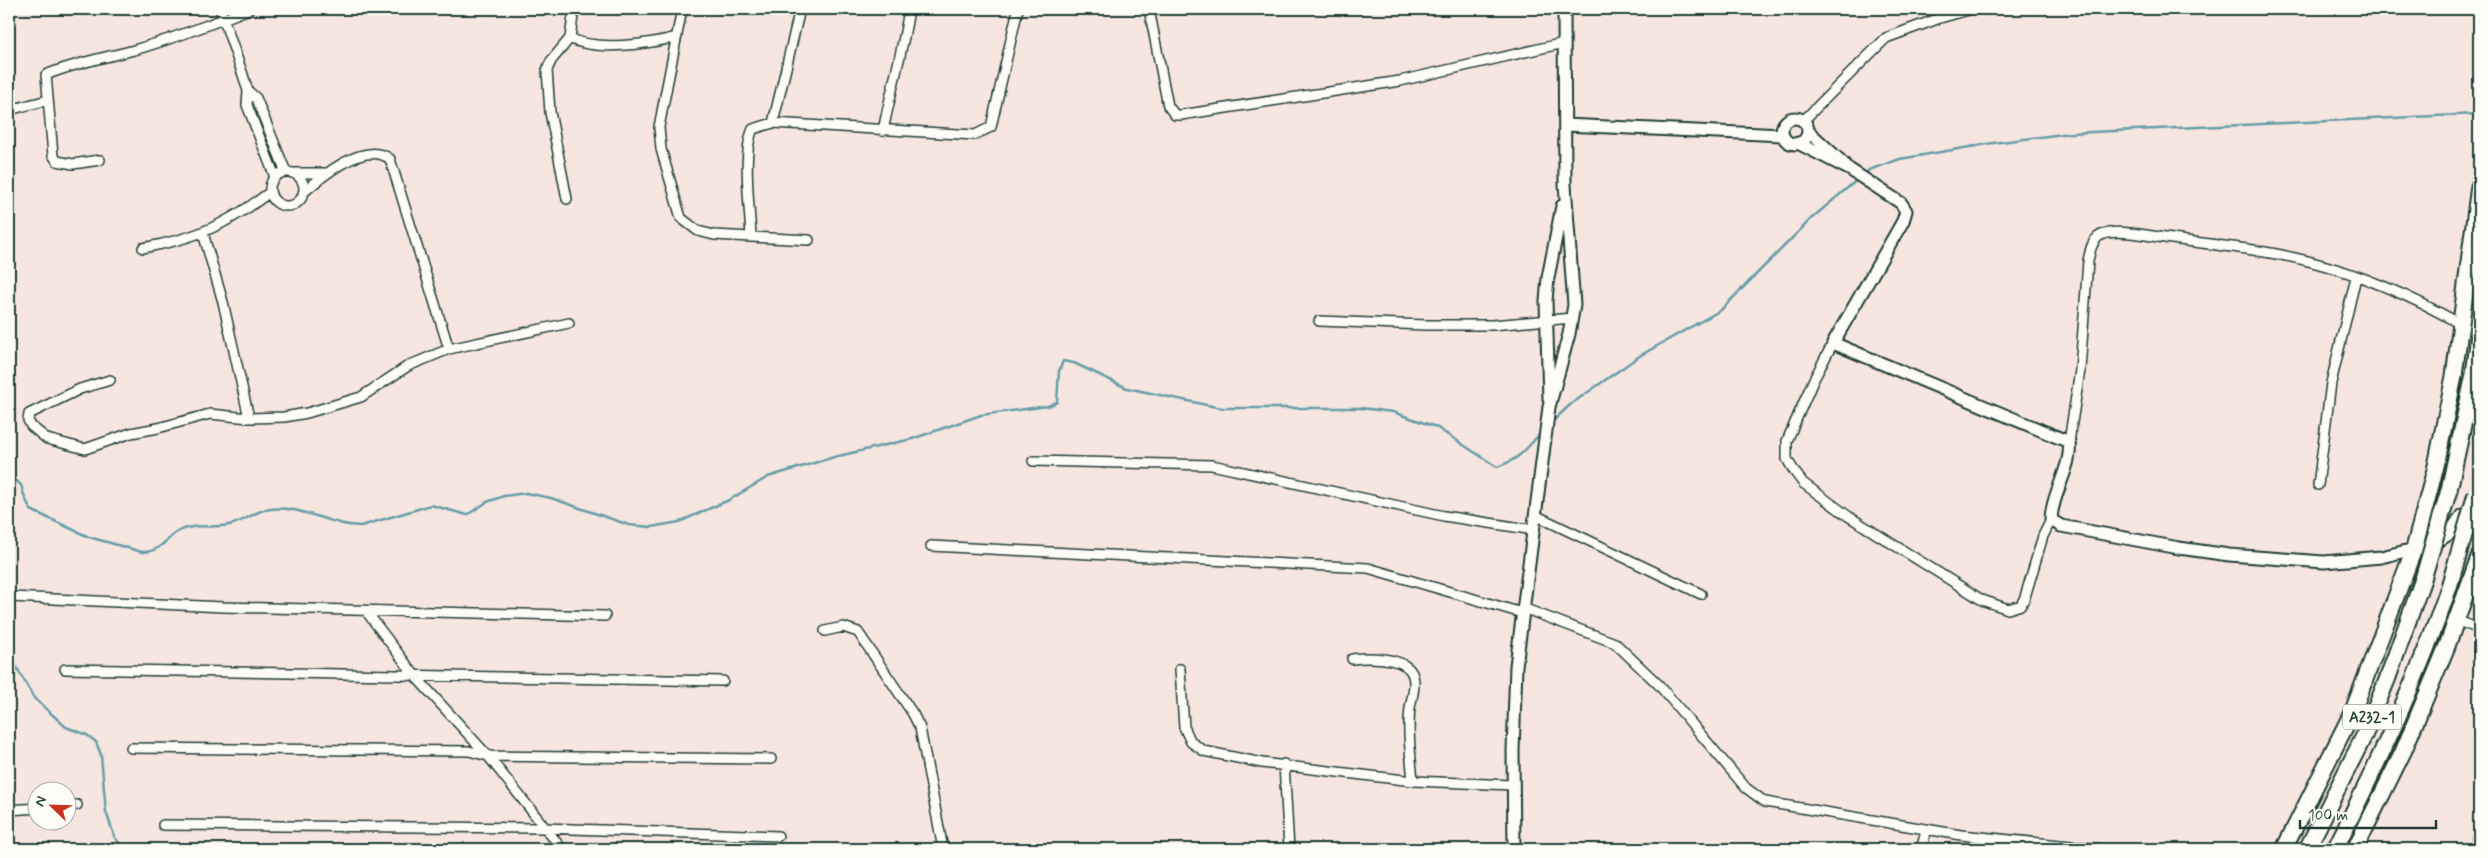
<svg xmlns="http://www.w3.org/2000/svg" width="2488" height="858" font-family="Mynerve,sans-serif">
<rect width="100%" height="100%" fill="#f7e5e0"/>
<filter id="ink" filterUnits="userSpaceOnUse"><feTurbulence type="fractalNoise" baseFrequency=".02" numOctaves="2"/><feDisplacementMap in="SourceGraphic" scale="10" xChannelSelector="R" yChannelSelector="G"/><feConvolveMatrix kernelMatrix="1 2 1 2 8 2 1 2 1" color-interpolation-filters="sRGB"/></filter>
<g filter="url(#ink)">
<g fill="none" stroke-linecap="round" stroke-linejoin="round">
<path stroke="#659ea8" stroke-width="2.5" d="M1864 174 1869 170 1900 159 1993 143 2071 133 2477 114
M1551 423 1571 404 1641 355 1721 310 1812 218 1858 179
M9 475 21 485 25 498 31 510 89 537 142 552C158 552 163 543 174 534 192 521 214 530 233 524 244 521 253 513 264 510 298 502 328 526 361 526L431 505 467 515 487 502 504 496 526 493 551 498 629 525 651 527 679 522 729 500 768 477 834 457 912 439 981 415 1048 406 1057 402 1059 371 1063 361 1074 363 1127 388 1221 408H1361L1393 412 1436 427 1497 467C1521 459 1526 448 1542 432
M9 654 34 698 66 727 87 735 96 742 101 755 106 812 115 838 125 849"/>
<g stroke="#1f3d34" stroke-width="12">
<path id="minor" d="M220 9 243 75 248 91 247 105 275 177
M682 9 659 127 661 149 681 218 698 231 714 235 809 240
M1149 9 1168 106 1175 115H1181L1400 81 1564 43
M570 38C596 52 649 44 677 37
M248 91 256 98 286 172
M9 110 48 100
M1803 121 1886 38 1940 18 1972 9
M773 123 800 9
M883 131C891 90 903 50 909 9
M100 160 73 164 57 161 53 155 46 75C74 63 104 58 134 50 173 39 211 24 249 9
M270 189a17 17 0 1 1 34 0a17 17 0 1 1-34 0Z
M293 173H327
M303 193C322 176 365 140 390 159L449 349
M567 199 550 112 547 70 551 61 570 38 574 9
M203 233 223 302 249 418
M751 237C750 210 742 152 753 129L773 123 975 135 991 127 1018 9
M143 248C197 238 226 225 270 192
M1319 321 1426 325H1492L1572 318
M1833 343 1813 381 1787 441V459L1794 471 1803 483 1848 516 1982 600 2008 609 2021 605 2025 597 2043 536 2051 520
M110 380 80 389 29 414 28 420 31 426 47 439 85 449 131 433 158 428 210 414 249 418 284 417 307 413 361 397 408 366 449 349 569 323
M2069 442 2080 370 2088 261C2090 252 2091 243 2098 237 2111 227 2150 236 2165 238 2213 245 2261 249 2308 261 2360 274 2415 298 2462 325
M1033 461 1212 465 1444 516 1534 530
M2318 485 2331 383 2356 277
M1535 515 1701 594
M931 546 1368 568 1522 613
M11 597 223 607 605 616
M1523 608 1615 643 1659 685 1746 788 1765 802 1961 835 2101 849
M366 611 416 677 488 756 562 849
M2456 620 2479 629
M825 631 843 627 858 632 913 714 920 728 943 849
M1352 659C1367 657 1400 657 1410 670 1418 680 1412 696 1410 708 1407 732 1411 757 1413 781
M65 669 723 681
M1180 669 1184 727 1191 742 1204 751 1262 763 1413 781 1513 785
M131 748 469 751 488 756 771 759
M1284 764 1289 849
M68 806 77 805
M9 810 38 808
M163 825 543 828 778 836
M2477 838 2479 839
M1921 849 1927 829"/>
</g>
<g stroke="#1f3d34" stroke-width="15">
<path id="tertiary" d="M1782 131a13 13 0 1 1 26 0a13 13 0 1 1-26 0Z
M1565 125 1783 135
M1808 131 1844 164
M1798 143 1849 169 1901 203 1906 211 1903 221 1833 343 2069 442C2073 465 2051 495 2051 520L2061 526 2179 548 2229 555 2324 562 2381 557 2423 547 2440 540 2463 525 2479 523
M1549 399 1546 301 1548 278 1562 206
M2450 532 2462 515H2479
M1514 849 1513 751 1516 666 1549 407 1569 334 1574 305 1565 185 1564 9"/>
</g>
<g stroke="#1f3d34" stroke-width="19">
<path id="trunk" d="M2449 490 2474 374 2479 335
M2284 849 2353 711 2414 549 2436 466 2454 376 2479 186
M2307 849 2364 736 2387 680 2423 579
M2335 849C2378 763 2418 678 2449 587
M2355 849 2403 752 2447 646 2479 557"/>
</g>
<use href="#minor" stroke="#fdfcf7" stroke-width="9"/>
<use href="#tertiary" stroke="#fdfcf7" stroke-width="11"/>
<use href="#trunk" stroke="#fdfcf7" stroke-width="15"/>
<g stroke="#1f3d34" stroke-width="19" stroke-linecap="butt">
<path id="trunk-bridge" d="M2423 579 2449 490
M2449 587 2476 494"/>
</g>
<use href="#trunk-bridge" stroke="#fdfcf7" stroke-width="15"/>
</g>
</g>
<g text-anchor="middle" stroke-width="4.5" stroke-linejoin="round" paint-order="stroke">
<rect fill="#fdfcf7" stroke="#62766e" stroke-width="1" x="2343" y="704.5" width="58" height="25" rx="4"/>
<g font-size="15" font-weight="bold" fill="#1f3d34">
<text x="2372" y="722">A232-1</text>
</g>
</g>
<rect width="2488" height="858" fill="none" stroke="#fdfcf7" stroke-width="30"/>
<rect x="15" y="15" width="2458" height="828" fill="none" stroke="#1f3d34" stroke-width="2" filter="url(#ink)"/>
<g transform="translate(52 806) rotate(293)"><circle r="24" fill="#fdfcf7" stroke="#a4b0a9"/>
<path d="M0-4L9 19L0 12L-9 19Z" fill="#c8321e"/>
<text y="-8" font-size="14" font-weight="bold" text-anchor="middle" fill="#1f3d34">N</text>
</g>
<path d="M2300 820v8h136v-8" fill="none" stroke="#1f3d34" stroke-width="2.5"/>
<text x="2308" y="820" font-size="15" fill="#1f3d34" stroke="#fdfcf7" stroke-width="4" paint-order="stroke">100 m</text>
</svg>
